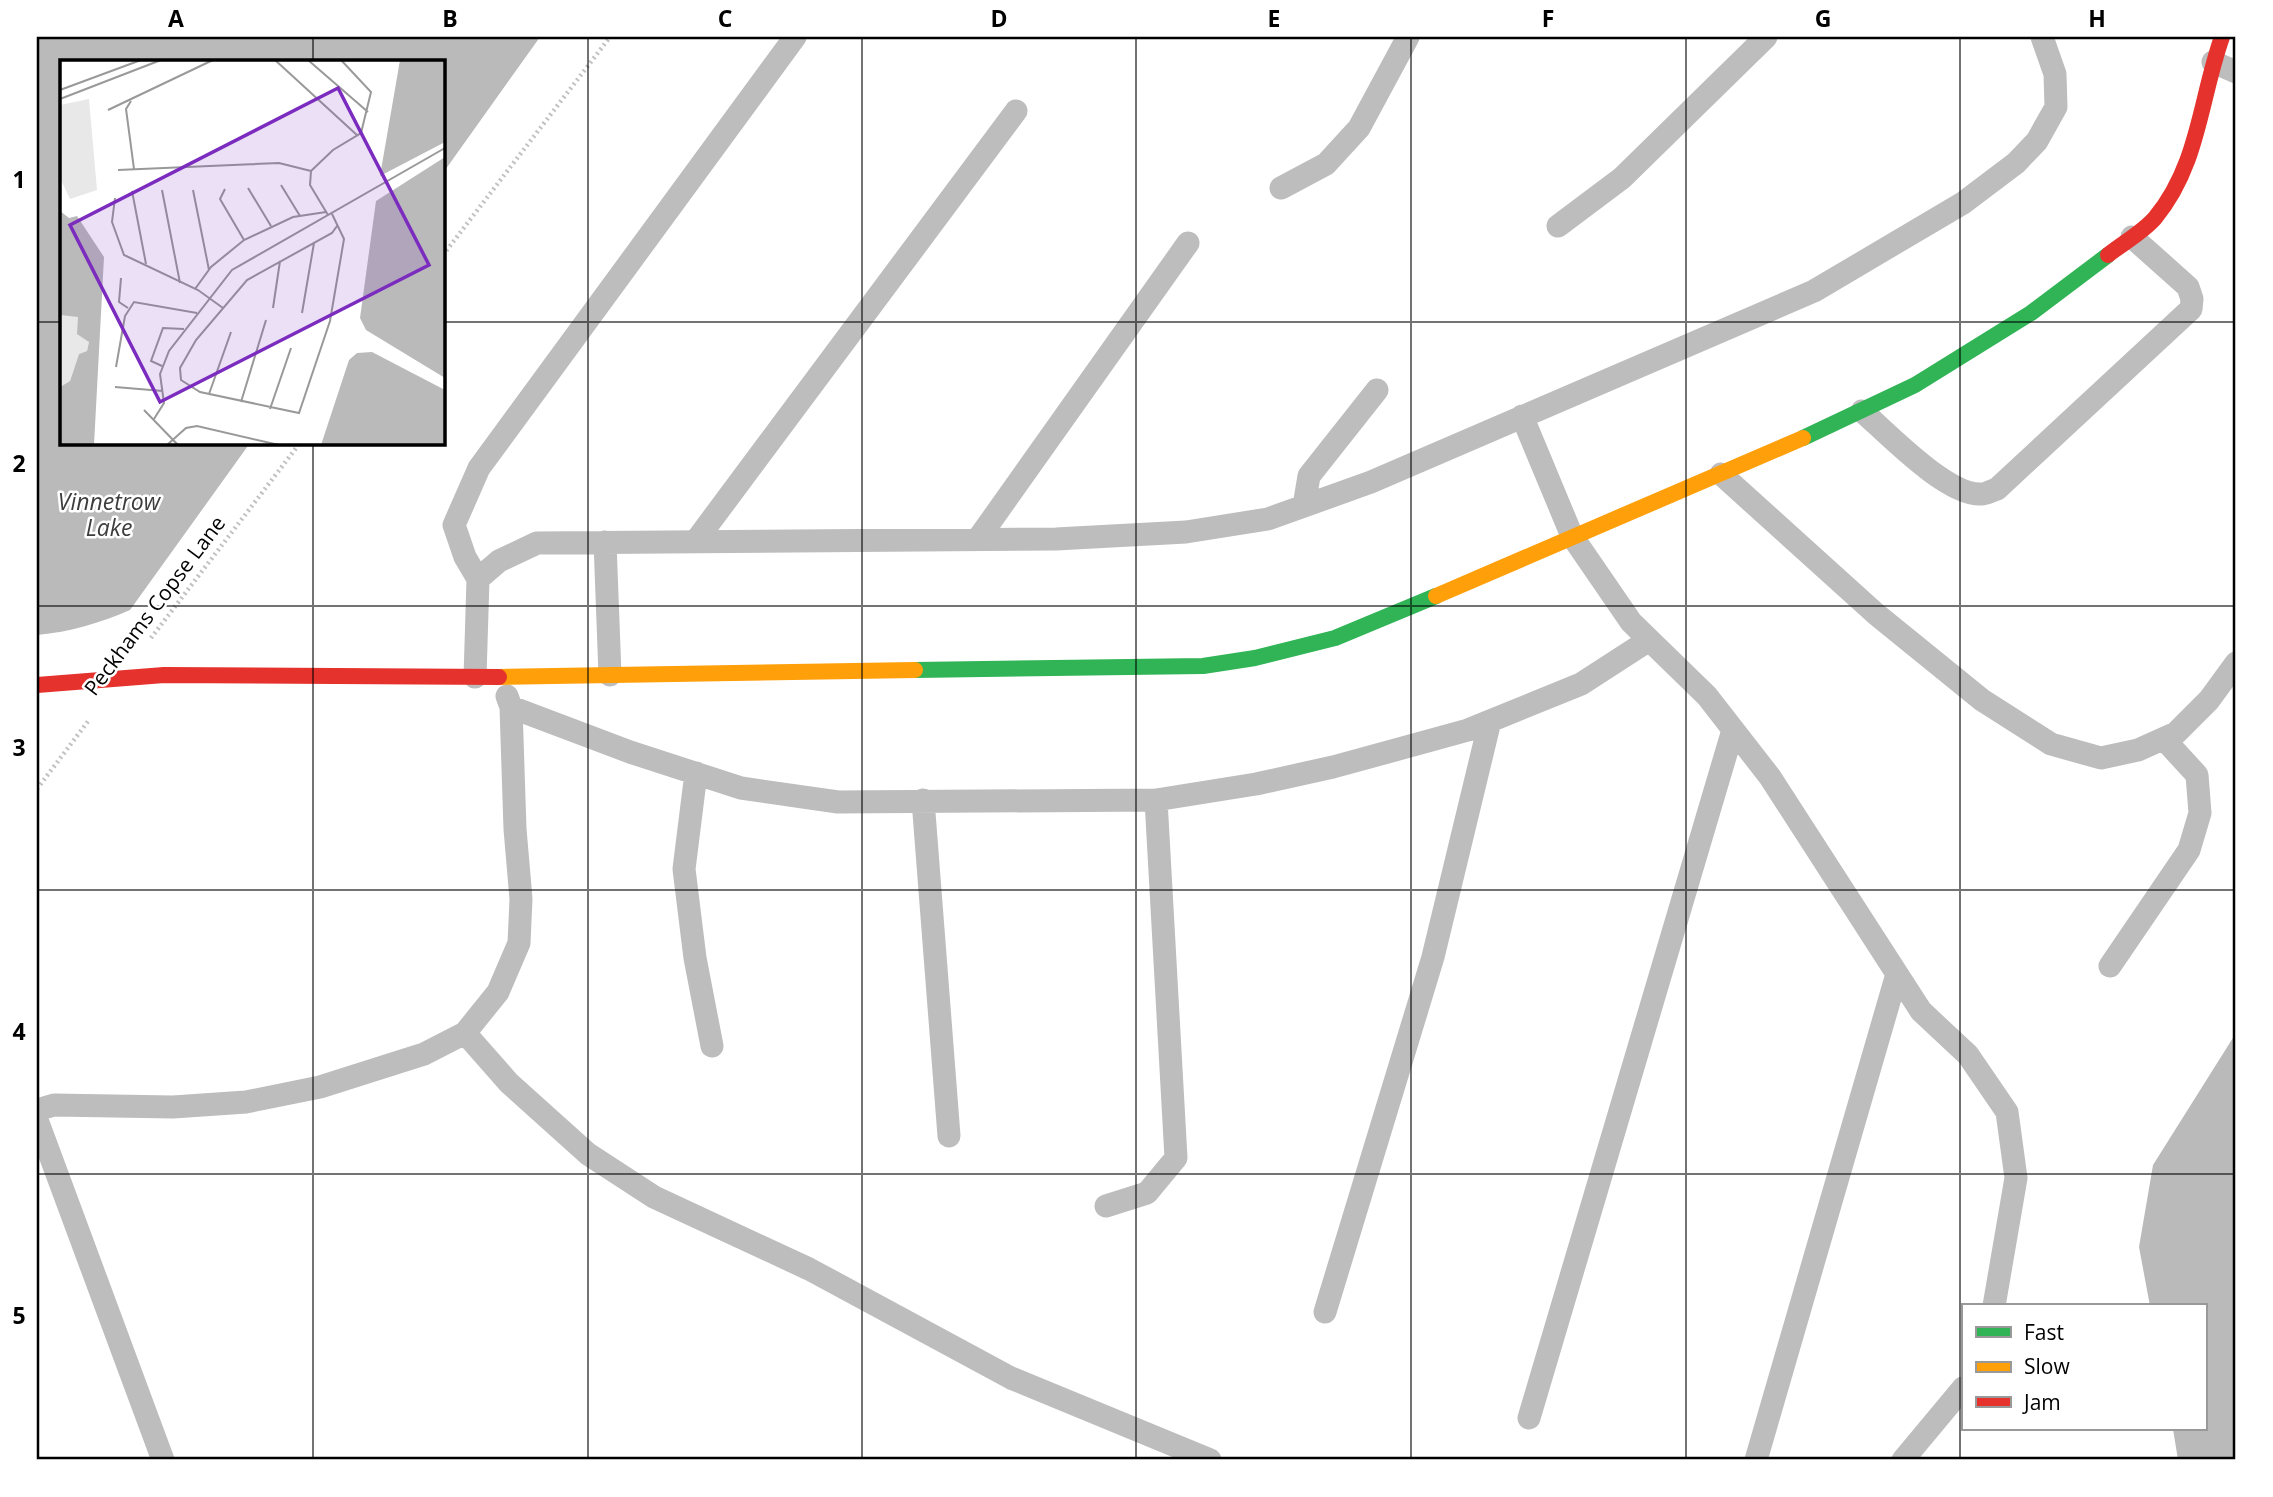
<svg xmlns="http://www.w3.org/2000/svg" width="2273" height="1497" font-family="'Open Sans',sans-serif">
<rect width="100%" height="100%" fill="#fff"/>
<path fill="#bababa" d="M37 37H540L443 173V61H61V443H250L130 610C100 623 70 632 37 635Z
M2236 1033V1460H2178L2173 1429H2205V1306H2150L2139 1247 2153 1165Z"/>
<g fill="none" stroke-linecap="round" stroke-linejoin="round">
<path stroke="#c2c2c2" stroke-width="4.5" stroke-dasharray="2 3.5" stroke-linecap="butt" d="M443 255 610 37
M151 638 300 443
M37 789 89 720"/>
<path stroke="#bdbdbd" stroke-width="23" d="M2213 62 2236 72
M1281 188 1326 164 1359 128 1408 37
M1558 226 1622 178 1766 37
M1862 411C1887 433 1948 497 1982 494 1986 494 1993 490 1997 489L2191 309 2192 299 2188 287 2132 237
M1522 416 1572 536 1631 622 1707 696 1770 777 1921 1011 1968 1055 2007 1112 2016 1178 1994 1306
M1721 474 1876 614 1982 700 2051 744 2101 758 2138 750 2176 733 2209 700 2236 663
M1304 506 1309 476 1377 390
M978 539 1188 243
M605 542 610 675
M695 542 1016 111
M478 579 499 561 537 543 1056 539 1186 532 1268 519 1371 482 1814 291 1963 203 2016 163 2037 141 2056 107 2055 74 2042 37
M475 677 478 579 465 557 454 525 479 468 795 37
M511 707 630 752 741 788 838 802 1156 800 1256 784 1333 767 1468 730 1581 684 1649 640
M696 773 684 869 695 958 712 1046
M923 800 949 1136
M2110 966 2189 850 2200 813 2197 775 2164 739
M465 1033 509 1083 588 1154 654 1197 809 1269 1011 1378 1210 1460
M37 1110 54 1105 173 1107 246 1102 320 1087 424 1054 465 1033 498 992 519 943 521 899 515 829 511 707 507 696
M37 1120 163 1460
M1106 1206 1147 1193 1176 1158 1156 800
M1325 1312 1433 957 1490 721
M1529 1418 1733 730
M1756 1460 1897 974
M1903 1460 1963 1388"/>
<path stroke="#30b455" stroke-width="16" d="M1803 438 1915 385 2031 313 2108 255
M915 670 1203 666 1255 658 1335 638 1436 596"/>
<path stroke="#ff9f0a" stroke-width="16" d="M1436 596 1803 438
M499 677 915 670"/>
<path stroke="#e5322d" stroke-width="16" d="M2108 255C2123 243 2143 232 2155 218 2199 165 2200 99 2222 37
M37 685 164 675 499 677"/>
</g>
<path fill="none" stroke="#000" stroke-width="2" stroke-opacity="0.55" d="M313 37V61M588 37V1460M862 37V1460M1136 37V1460M1411 37V1460M1686 37V1460M1960 37V1460M37 322H61M443 322H2236M313 443V1460M37 606H2236M37 890H2236M37 1174H2236"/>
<g text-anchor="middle" stroke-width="5" stroke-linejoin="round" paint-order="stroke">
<g font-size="21" fill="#000" stroke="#fff">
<text transform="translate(155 606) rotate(-53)" y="7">Peckhams Copse Lane</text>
</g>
<g font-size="23" font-style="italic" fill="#3d3d3d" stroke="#fff">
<text x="109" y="510">Vinnetrow<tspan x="109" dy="26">Lake</tspan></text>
</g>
</g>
<g transform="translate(60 60)">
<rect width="385" height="385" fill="#fff"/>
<path d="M29 39 37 130 10 139 0 118V45ZM8 252 18 257 29 282 27 291 19 294 10 321 0 327V255Z" fill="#e8e8e8"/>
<path d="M340 0H385V82L320 116ZM385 97V318L306 270 300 258 316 141ZM0 151 9 158 17 156 44 197 34 385H0V327L10 321 19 294 27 291 29 282 17 274 18 257 0 255ZM312 292 385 330V385H261L289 300 297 293Z" fill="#bababa"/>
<path fill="none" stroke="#999" stroke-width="2" d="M215 0 298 76M248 0 308 52M0 30 81 0M0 39 101 0M71 41 66 49 74 109M48 50 153 0M58 110 219 103 251 111M221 125 240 156M188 128 211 166M165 129 160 139 184 180M102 130 120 223M133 130 149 210M72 131 86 204M55 138 52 162 64 195 138 230 163 248M272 154 284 179 270 261 239 353 140 332 121 320 120 308 136 280 187 220 272 173 277 166M268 155 250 125 251 111 273 90 301 73 311 32 281 0M61 218 59 242 68 248M135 229 151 207 184 180 233 157 266 152M213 248 220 201M242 253 254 183M102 306 91 301 103 268 124 269M56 307 65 256 74 242 137 253M55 327 103 331M149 334 171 272M181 342 206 260M210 349 231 288M84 350 118 385M94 359 104 343 100 314 109 291 172 210 385 88M107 385 126 368 137 366 219 385"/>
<path fill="#7b2cbf" fill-opacity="0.15" stroke="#7b2cbf" stroke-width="3.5" d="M278 28 369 205 100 342 10 165Z"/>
<rect width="385" height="385" fill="none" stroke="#000" stroke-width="3.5"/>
</g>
<rect width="2273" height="1497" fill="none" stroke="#ffffff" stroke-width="77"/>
<rect x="1962" y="1304" width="245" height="126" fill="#ffffff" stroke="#999999" stroke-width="2"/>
<rect x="1976" y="1327" width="35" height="10" fill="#30b455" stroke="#999999" stroke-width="2"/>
<text x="2024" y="1340" font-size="21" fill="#000000">Fast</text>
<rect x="1976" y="1362" width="35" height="10" fill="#ff9f0a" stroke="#999999" stroke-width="2"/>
<text x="2024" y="1374" font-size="21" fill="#000000">Slow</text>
<rect x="1976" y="1397" width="35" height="10" fill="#e5322d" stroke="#999999" stroke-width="2"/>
<text x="2024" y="1410" font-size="21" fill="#000000">Jam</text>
<rect x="38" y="38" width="2196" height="1420" fill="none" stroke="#000" stroke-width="2.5"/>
<g font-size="23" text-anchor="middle" font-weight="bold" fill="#000">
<text x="176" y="27">A</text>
<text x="450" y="27">B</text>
<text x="725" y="27">C</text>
<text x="999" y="27">D</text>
<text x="1274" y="27">E</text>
<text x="1548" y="27">F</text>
<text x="1823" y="27">G</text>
<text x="2097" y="27">H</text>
<text x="19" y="188">1</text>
<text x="19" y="472">2</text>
<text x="19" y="756">3</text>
<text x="19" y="1040">4</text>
<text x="19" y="1324">5</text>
</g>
</svg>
